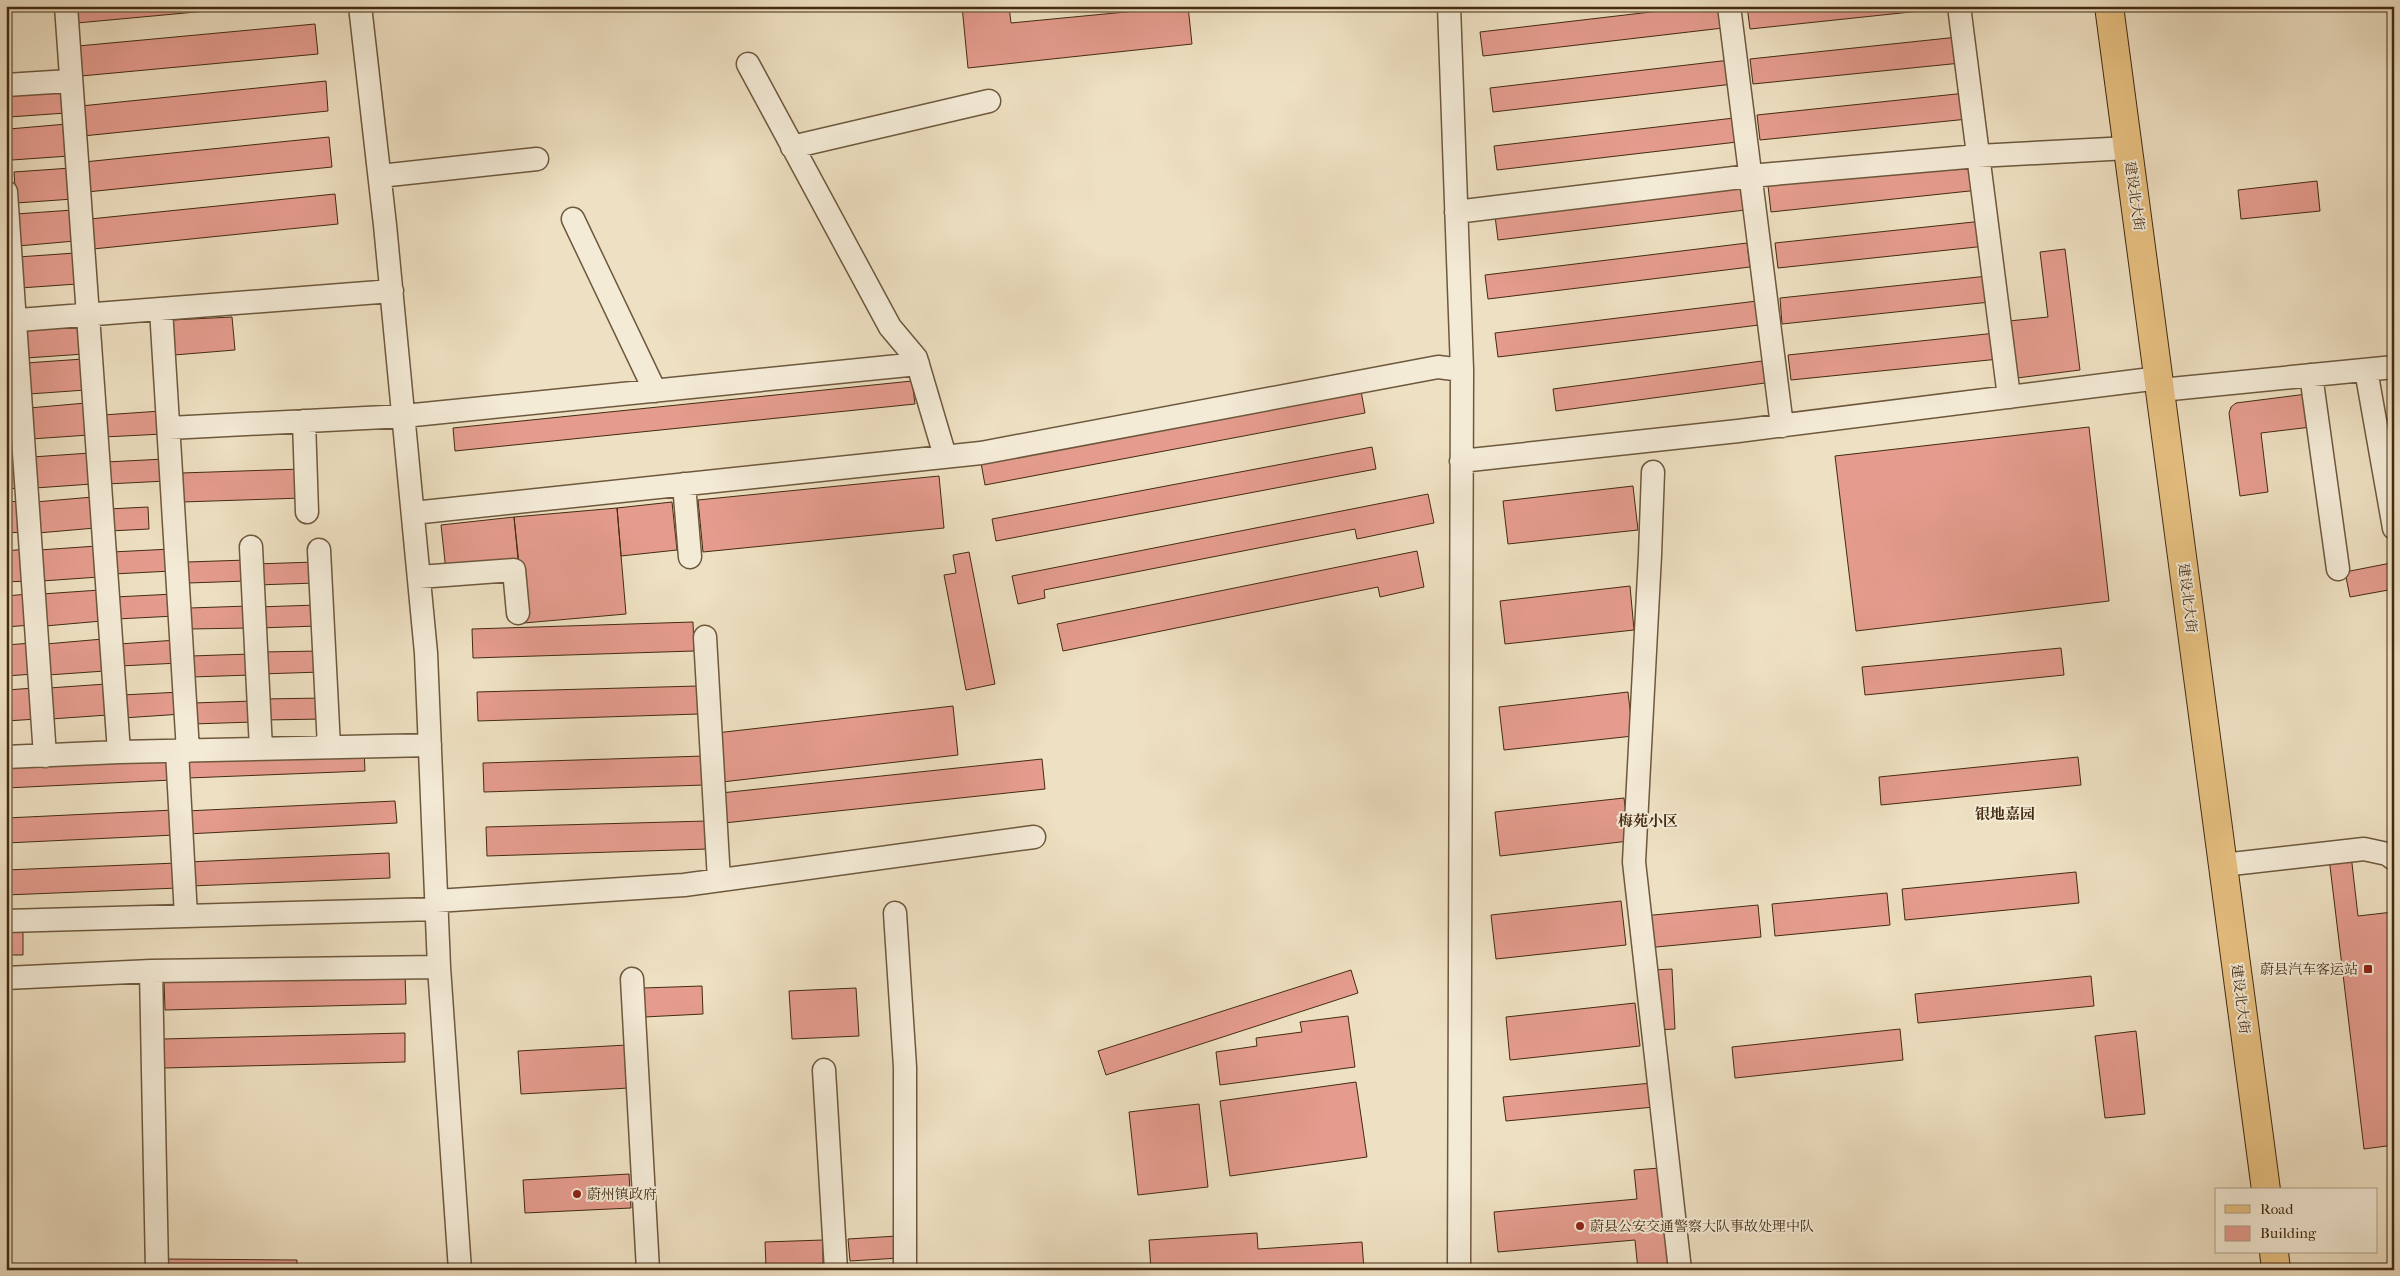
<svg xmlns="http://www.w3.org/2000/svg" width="2400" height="1276" font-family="'IM FELL French Canon','Noto Serif SC',serif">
<rect width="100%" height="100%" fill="#eee0c2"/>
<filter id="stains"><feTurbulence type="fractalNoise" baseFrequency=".004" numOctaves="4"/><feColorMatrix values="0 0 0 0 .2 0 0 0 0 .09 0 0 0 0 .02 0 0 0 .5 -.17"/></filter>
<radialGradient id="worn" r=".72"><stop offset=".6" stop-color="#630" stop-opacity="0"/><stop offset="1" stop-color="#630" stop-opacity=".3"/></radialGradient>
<path fill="#e59c8e" stroke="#432b11" d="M76 6H261L77 23Z
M962 6H1009L1011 23 1188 6 1192 44 968 68Z
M1702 6H1720L1723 28 1483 56 1480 32Z
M1747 6H1958V7L1750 29Z
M315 24 318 54 81 76 78 46Z
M1958 37 1961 63 1753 84 1750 59Z
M1730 60 1733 84 1493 112 1490 88Z
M326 81 328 111 83 136 81 106Z
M64 87 66 113 9 117 7 91Z
M1966 93 1968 119 1760 140 1757 115Z
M1734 118 1737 142 1497 170 1494 146Z
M67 124 69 156 12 160 9 129Z
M329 137 332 167 87 192 84 162Z
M1976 164 1979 190 1771 212 1768 186Z
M71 168 73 199 16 203 14 172Z
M2317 181 2320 211 2241 219 2238 190Z
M1742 186 1745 210 1498 240 1495 216Z
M335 194 338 224 93 249 90 219Z
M73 210 75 241 18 246 16 214Z
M1983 221 1986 246 1778 268 1775 243Z
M1747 243 1750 267 1488 299 1485 275Z
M2065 249 2080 370 2017 378 2009 321 2048 317 2040 252Z
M75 253 77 284 20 288 18 257Z
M1988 276 1990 302 1782 324 1780 298Z
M1757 301 1759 325 1498 357 1495 333Z
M232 317 235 350 174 355 172 320Z
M82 323 84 354 26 358 24 327Z
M1996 333 1999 359 1791 380 1788 355Z
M83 359 86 390 29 394 26 363Z
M1762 361 1765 383 1556 411 1553 389Z
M6 363H12L15 394H6Z
M912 381 915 404 455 451 453 428Z
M1361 391 1365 413 985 485 981 463Z
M2307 394 2311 427 2261 433 2268 492 2240 496 2229 413 2231 407 2236 403Z
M86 403 89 435 31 439 29 408Z
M15 407 17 438 6 439V408Z
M161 411 163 434 104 437 103 415Z
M2394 417V440H2391L2387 418Z
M2089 427 2109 601 1856 631 1835 456Z
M1372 447 1376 469 996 541 992 519Z
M90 453 92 484 35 488 32 457Z
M18 456 21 488 6 489V457Z
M165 459 166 481 107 484 106 462Z
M302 469 303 498 182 502 181 473Z
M939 476 944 528 703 552 698 500Z
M1633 486 1638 530 1508 544 1503 501Z
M1428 494 1434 523 1357 539 1355 529 1044 590 1045 598 1018 604 1012 576Z
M93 497 95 528 38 533 35 502Z
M21 501 24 532 6 533V502Z
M672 502 677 550 621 556 617 508Z
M148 507 149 529 109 531 108 509Z
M617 508 626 614 524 623 514 517Z
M514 517 519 564 446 571 441 525Z
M97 546 99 577 42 581 39 550Z
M26 549 28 581 6 582V551Z
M171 549 172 571 113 574 112 552Z
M1417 551 1424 587 1380 597 1378 587 1063 651 1057 624Z
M969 552 995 684 966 690 944 575 956 573 953 555Z
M247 560V581L188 583 187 562Z
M315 562 316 583 256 585 255 564Z
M2391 563 2394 589 2350 597 2345 572Z
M1630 586 1634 630 1505 644 1500 601Z
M100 590 102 621 45 626 42 594Z
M28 594 31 625 6 627V596Z
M174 594 175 616 117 619 115 597Z
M317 605 318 626 258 628 257 607Z
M249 606V628L190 629 189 608Z
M693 622 694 651 473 658 472 629Z
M103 639 105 671 48 675 46 644Z
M177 640 179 663 120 666 119 644Z
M32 643 34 674 6 676V645Z
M2061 648 2064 675 1865 695 1862 667Z
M321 651V672L261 674V652Z
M251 654V675L191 677V656Z
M106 684 108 715 51 719 49 688Z
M698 686 699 714 478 721 477 692Z
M35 688 37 719 6 721V690Z
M181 692 182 714 123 718 122 695Z
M1628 692 1633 736 1504 750 1499 707Z
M323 698 324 719 264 720 263 699Z
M253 701V722L193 724V703Z
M953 706 958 755 722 782 716 733Z
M364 749 365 771 188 778 187 757Z
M171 755 172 780 6 788V763Z
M704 756 705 785 484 792 483 763Z
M2078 757 2081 785 1881 805 1879 777Z
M1042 759 1045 789 724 823 721 793Z
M1624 798 1629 841 1500 856 1495 812Z
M395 801 397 823 187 834 186 811Z
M174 810 175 835 6 843V818Z
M707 821 708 849 487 856 486 827Z
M389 853 390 878 190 886 188 862Z
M2351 855 2358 916 2393 912 2394 915V1145L2364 1149 2329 858Z
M177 863 178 888 6 895V870Z
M2076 872 2079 903 1905 920 1902 889Z
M1887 893 1890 925 1775 936 1772 904Z
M1621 901 1626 945 1496 959 1491 915Z
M1758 905 1761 937 1646 948 1643 916Z
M23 925V955H6V926Z
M1672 969 1675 1029 1656 1030 1653 970Z
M1351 970 1358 993 1106 1075 1098 1051Z
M405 974 406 1004 165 1010 164 980Z
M2091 976 2094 1006 1918 1023 1915 994Z
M702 986 703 1014 644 1017 643 988Z
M856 988 859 1036 792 1039 789 991Z
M1635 1003 1640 1046 1510 1060 1506 1017Z
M1348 1016 1355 1067 1220 1085 1216 1052 1257 1046 1256 1038 1302 1032 1300 1022Z
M1900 1029 1903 1060 1735 1078 1732 1047Z
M2136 1031 2145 1114 2105 1118 2095 1036Z
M405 1033V1062L164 1068 163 1039Z
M627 1045 629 1088 521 1094 518 1051Z
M1356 1082 1367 1157 1230 1176 1220 1101Z
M1652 1083 1654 1107 1506 1121 1503 1097Z
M1199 1104 1208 1187 1138 1195 1129 1112Z
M1660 1168 1669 1270H1638L1635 1240 1498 1252 1494 1212 1637 1199 1634 1170Z
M629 1174 631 1208 525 1213 523 1180Z
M1257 1233 1258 1249 1362 1242 1364 1270H1151L1149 1240Z
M897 1236 899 1258 850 1261 848 1239Z
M823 1240V1264L766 1266 765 1242Z
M165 1259 297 1260V1270H165Z"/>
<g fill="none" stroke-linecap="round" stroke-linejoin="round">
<g stroke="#6e583d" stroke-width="25">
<path id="minor" d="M66 6 119 752 430 745
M360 6 385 225 426 653 439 967 460 1270
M1449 6 1462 370 1459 1270
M1729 6 1782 426
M1959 6 2009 397
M748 64 890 327 916 358 945 456
M6 85 69 81
M792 147 989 101
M380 176 537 159
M6 192 45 756
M1456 212 1750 176 1978 156 2128 148
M573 219 655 391
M161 309 188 751
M6 321 392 291
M2366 370 2394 528
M2311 375 2338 569
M2161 390 2394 367
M304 421 307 512
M169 428 404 416 918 364
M1461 461 1738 431 2159 378
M1653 472 1650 555 1634 862 1680 1270
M684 484 690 557
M413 513 981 453 1438 367 1462 370
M251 547 261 749
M319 550 329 747
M419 577 514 570 518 613
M705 637 719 880
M177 751 186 916
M6 757 119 752
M2223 865 2364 849 2387 854 2394 859
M436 901 684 885 1034 837
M895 913 905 1067V1270
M6 921 436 909
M6 978 151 971
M632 979 648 1270
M824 1070 836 1270
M157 1270 151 971 439 967"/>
</g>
<g stroke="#432b11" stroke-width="30">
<path id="major" d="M2109 6 2266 1190
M2274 1252 2276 1270"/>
</g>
<use href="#minor" stroke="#f4ebd7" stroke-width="22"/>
<use href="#major" stroke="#e7c081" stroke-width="28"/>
</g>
<g fill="#8f2418" stroke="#f4ebd7" stroke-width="2">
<rect x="2363" y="964" width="10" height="10" rx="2.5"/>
<circle cx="577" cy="1194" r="5"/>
<circle cx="1580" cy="1226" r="5"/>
</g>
<g text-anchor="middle" stroke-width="4" stroke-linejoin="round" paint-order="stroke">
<g font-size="14" fill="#432b11" stroke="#f4ebd7">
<text transform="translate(2135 196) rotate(82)" y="5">建设北大街</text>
<text transform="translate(2188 598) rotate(83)" y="5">建设北大街</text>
<text transform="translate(2241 999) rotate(83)" y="5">建设北大街</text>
</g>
<g font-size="14" fill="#432b11" stroke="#f4ebd7" text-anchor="start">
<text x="2358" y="974" text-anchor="end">蔚县汽车客运站</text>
<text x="587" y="1199">蔚州镇政府</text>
<text x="1590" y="1231">蔚县公安交通警察大队事故处理中队</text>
</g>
<g font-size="15" font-weight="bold" fill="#432b11" stroke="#f4ebd7">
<text x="2005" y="819">银地嘉园</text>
<text x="1648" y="826">梅苑小区</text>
</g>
</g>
<rect width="2400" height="1276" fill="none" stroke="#eee0c2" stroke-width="25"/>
<rect x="8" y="8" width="2385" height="1261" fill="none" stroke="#432b11" stroke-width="2.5"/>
<rect x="12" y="12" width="2375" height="1251" fill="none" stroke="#432b11"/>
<rect x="2215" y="1188" width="162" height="65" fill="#f4ebd7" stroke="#ad9e88"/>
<rect x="2225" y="1205" width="25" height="8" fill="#e7c081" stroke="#ad9e88"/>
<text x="2260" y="1214" font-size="15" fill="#432b11">Road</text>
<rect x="2225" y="1226" width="25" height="15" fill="#e59c8e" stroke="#ad9e88"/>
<text x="2260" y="1238" font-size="15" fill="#432b11">Building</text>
<rect width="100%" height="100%" filter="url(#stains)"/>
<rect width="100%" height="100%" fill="url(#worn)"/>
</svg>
